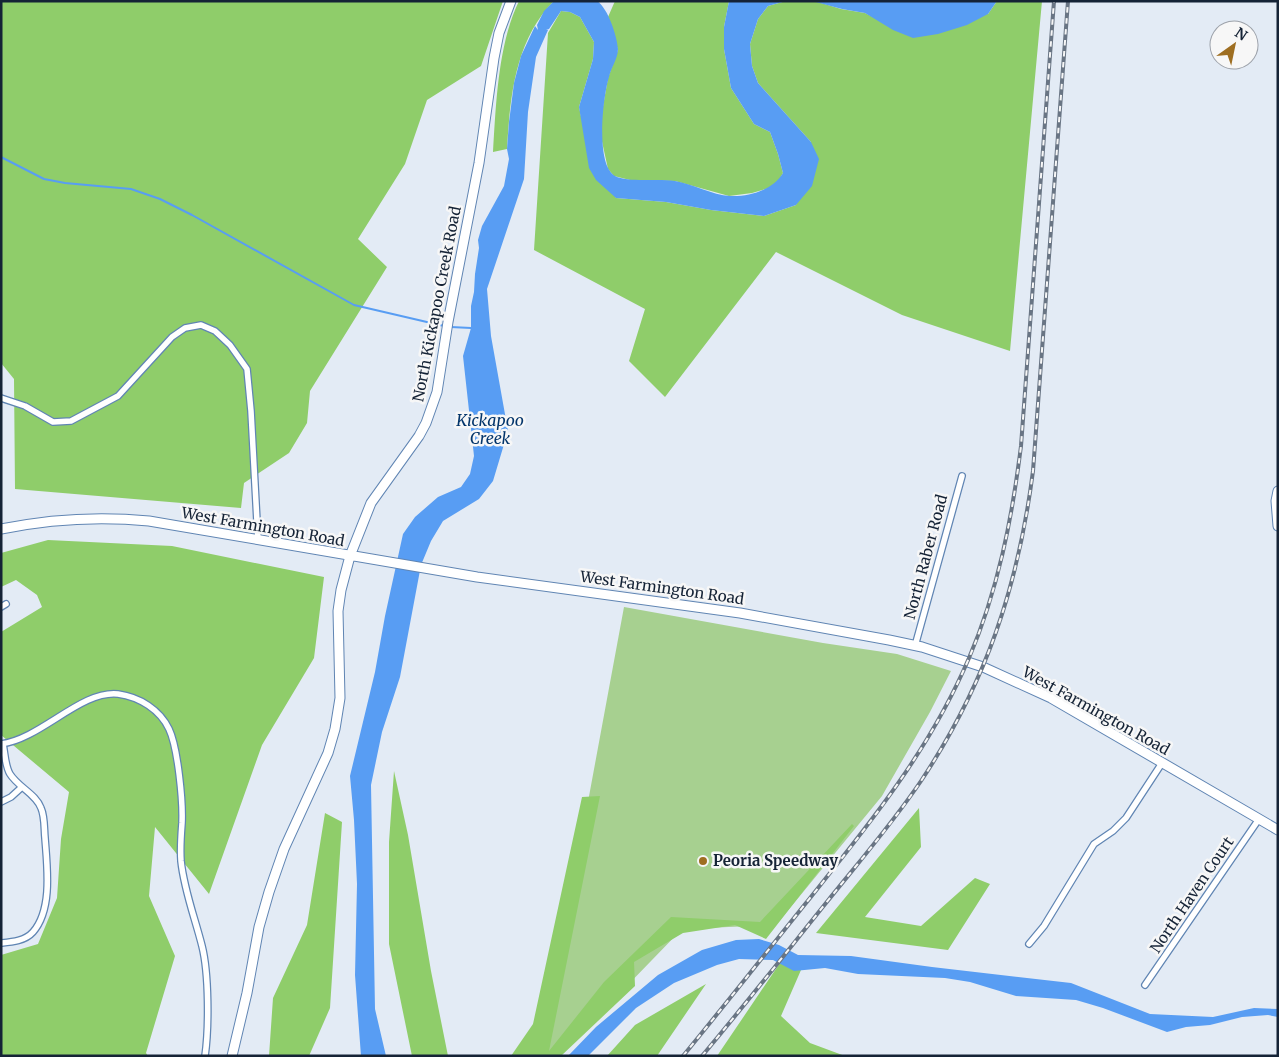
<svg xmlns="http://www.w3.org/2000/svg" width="1279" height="1057" font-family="Merriweather,serif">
<rect width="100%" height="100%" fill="#e3ebf5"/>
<path fill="#a7d090" d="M624 607 823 643 897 654 951 671 930 712 882 796 776 925 682 929 559 1056H541Z"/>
<path fill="#8fcd6a" d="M1 1H503L481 66 427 100 405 164 358 239 387 267 310 391 307 423 289 453 244 483 241 508 15 489 14 379 1 363Z
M519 1H554C515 40 510 97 507 149L493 152C496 104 498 44 519 1Z
M615 1H729L724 27V49L731 88 754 124 770 132 778 154 783 173 779 180 772 187 752 193 729 196 675 181 630 180 614 176 608 169 601 137 602 112 608 78 618 50 608 17Z
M786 1 818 2 841 9 865 13 879 20 988 14 997 1H1042L1010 351 902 315 776 252 665 397 629 361 645 309 534 250 548 33 561 11 570 12 580 17 594 42 593 59 579 107 584 130 616 198 666 202 711 210 764 216 796 205 811 142 758 83 752 66 750 44 758 19 768 6Z
M48 540 172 546 324 577 314 658 262 745 209 894 155 827 149 896 175 956 146 1053 148 1056H1V955L38 944 57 898 61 839 69 792 1 735V632L42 607 37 595 16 580 1 587V553Z
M394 771 408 835 431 971 448 1056H412L389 944V842Z
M600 796 549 1051 604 982 671 917 760 922 852 824 854 826 766 939 735 925 683 933 634 962 635 986 561 1056H511L533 1024 582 797Z
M919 808 921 847 865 917 921 926 975 878 990 884 948 950 816 933Z
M325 813 342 822 330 1008 309 1056H269L273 998 307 925Z
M780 963 794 970H801L781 1016 810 1043 845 1056H717Z
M706 984 657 1056H607L635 1025Z"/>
<path fill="#589df3" d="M554 1H597C608 8 617 36 618 49 618 58 611 68 609 77 603 96 595 165 615 176 628 183 658 178 675 181 693 184 712 195 730 196 749 197 773 190 783 173L778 154 770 132 754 124 731 88 724 49V27L729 1H786L768 6 758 19 750 44 752 66 758 83 811 142 819 159 812 186 796 205 764 216 711 210 666 202 616 198 596 180 589 168 579 107 593 59 594 42 580 17 570 12 561 11 549 29 546 30H548L536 57 528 112 524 179 487 289 491 336 508 431 493 481 479 499 443 521 431 541 421 565 400 677 382 732 371 785 375 1009 386 1056H361L355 975 357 884 354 820 350 776 375 672 385 616 403 534 415 517 438 497 461 487 470 474 474 456 463 356 471 328V306L474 292 475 274 479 248 478 240 482 226 504 186 509 159 507 149 509 122 514 83 521 56 535 26 538 30 537 25 544 11Z
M812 1H997L988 14 967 25 938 34 913 38 893 30 865 13 842 9Z
M759 939 779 945 798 955 851 956 932 967 1071 983 1150 1014 1213 1017 1254 1008 1278 1009V1017L1268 1015 1242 1017 1210 1025 1186 1027 1167 1032 1103 1008 1076 1000 1016 996 970 982 945 978 858 974 825 968 794 971 773 960 739 959 717 965 674 983 636 1008 588 1056H568L596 1027 658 975 702 950 736 940Z"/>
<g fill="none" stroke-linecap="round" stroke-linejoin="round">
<path stroke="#589df3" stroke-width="2" d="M1 157 44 179 65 183 131 189 160 199 192 215 354 305 444 326
M451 327 471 328"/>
<g stroke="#6085b3" stroke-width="8">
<path id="minor" d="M1 398 25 406 53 422 71 421 118 396 172 337 185 328 201 325 215 331 230 345 247 369 251 411 258 540
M1 607 6 604
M915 646 962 476
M1 744C41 739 81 690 118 694 140 697 160 710 169 729 178 748 183 802 182 823 181 836 180 848 181 861 184 890 195 918 202 946 209 974 209 1028 205 1056
M1 802 11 797 22 787
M1 943C12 942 25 941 33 932 53 909 47 866 45 838 44 829 45 817 41 808 36 794 18 787 10 774 5 766 5 753 3 744
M1029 944 1044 926 1094 844 1113 831 1126 818 1162 763
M1145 985 1259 819"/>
</g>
<g stroke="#6085b3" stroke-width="11">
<path id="secondary" d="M1278 491 1276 501 1278 526
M1 529C50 519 99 516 149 521L477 577 740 613 889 640 922 647 983 667 1051 698 1278 830
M232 1056 247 993 259 927 269 892 284 849 328 753 335 729 340 698 338 611 341 590 350 556 371 503 419 436 426 423 437 392 448 322 479 163 494 58 499 33 511 1"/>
</g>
<use href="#minor" stroke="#fff" stroke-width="5.5"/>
<use href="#secondary" stroke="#fff" stroke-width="9"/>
<g stroke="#697584" stroke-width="4">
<path id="rail" d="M683 1056C725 1005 765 954 806 903 868 826 930 750 969 658 998 590 1012 519 1021 446L1054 1
M702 1056C744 1006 785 954 826 903 858 863 892 824 921 781 986 683 1018 587 1033 471L1068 1"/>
</g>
<use href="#rail" stroke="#f7f7f7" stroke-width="2" stroke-dasharray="5.5" stroke-linecap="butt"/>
</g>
<circle fill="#9e6e21" stroke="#f7f7f7" stroke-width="2" cx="703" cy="861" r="5"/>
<g text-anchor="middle" stroke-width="5" stroke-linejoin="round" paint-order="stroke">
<g font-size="15" fill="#152336" stroke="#f7f7f7">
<text transform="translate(437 304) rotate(-79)" y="5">North Kickapoo Creek Road</text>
<text transform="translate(263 527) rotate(10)" y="5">West Farmington Road</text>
<text transform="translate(926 557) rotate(-75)" y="5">North Raber Road</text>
<text transform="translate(662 588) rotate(8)" y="5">West Farmington Road</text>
<text transform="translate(1096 711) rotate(29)" y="5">West Farmington Road</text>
<text transform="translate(1192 895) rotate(-56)" y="5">North Haven Court</text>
</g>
<g font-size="15" font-weight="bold" fill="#152336" stroke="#f7f7f7" text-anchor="start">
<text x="713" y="866">Peoria Speedway</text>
</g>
<g font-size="16" font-style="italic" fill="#03356b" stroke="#f7f7f7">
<text x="490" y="426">Kickapoo<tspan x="490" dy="18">Creek</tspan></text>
</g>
</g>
<rect width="1279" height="1057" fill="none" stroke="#152336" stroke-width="5"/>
<g transform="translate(1234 45) rotate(33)"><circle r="24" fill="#f7f7f7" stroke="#9da2aa"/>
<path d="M0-4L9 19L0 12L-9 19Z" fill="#9e6e21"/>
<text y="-8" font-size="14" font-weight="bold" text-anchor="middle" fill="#152336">N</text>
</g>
</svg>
